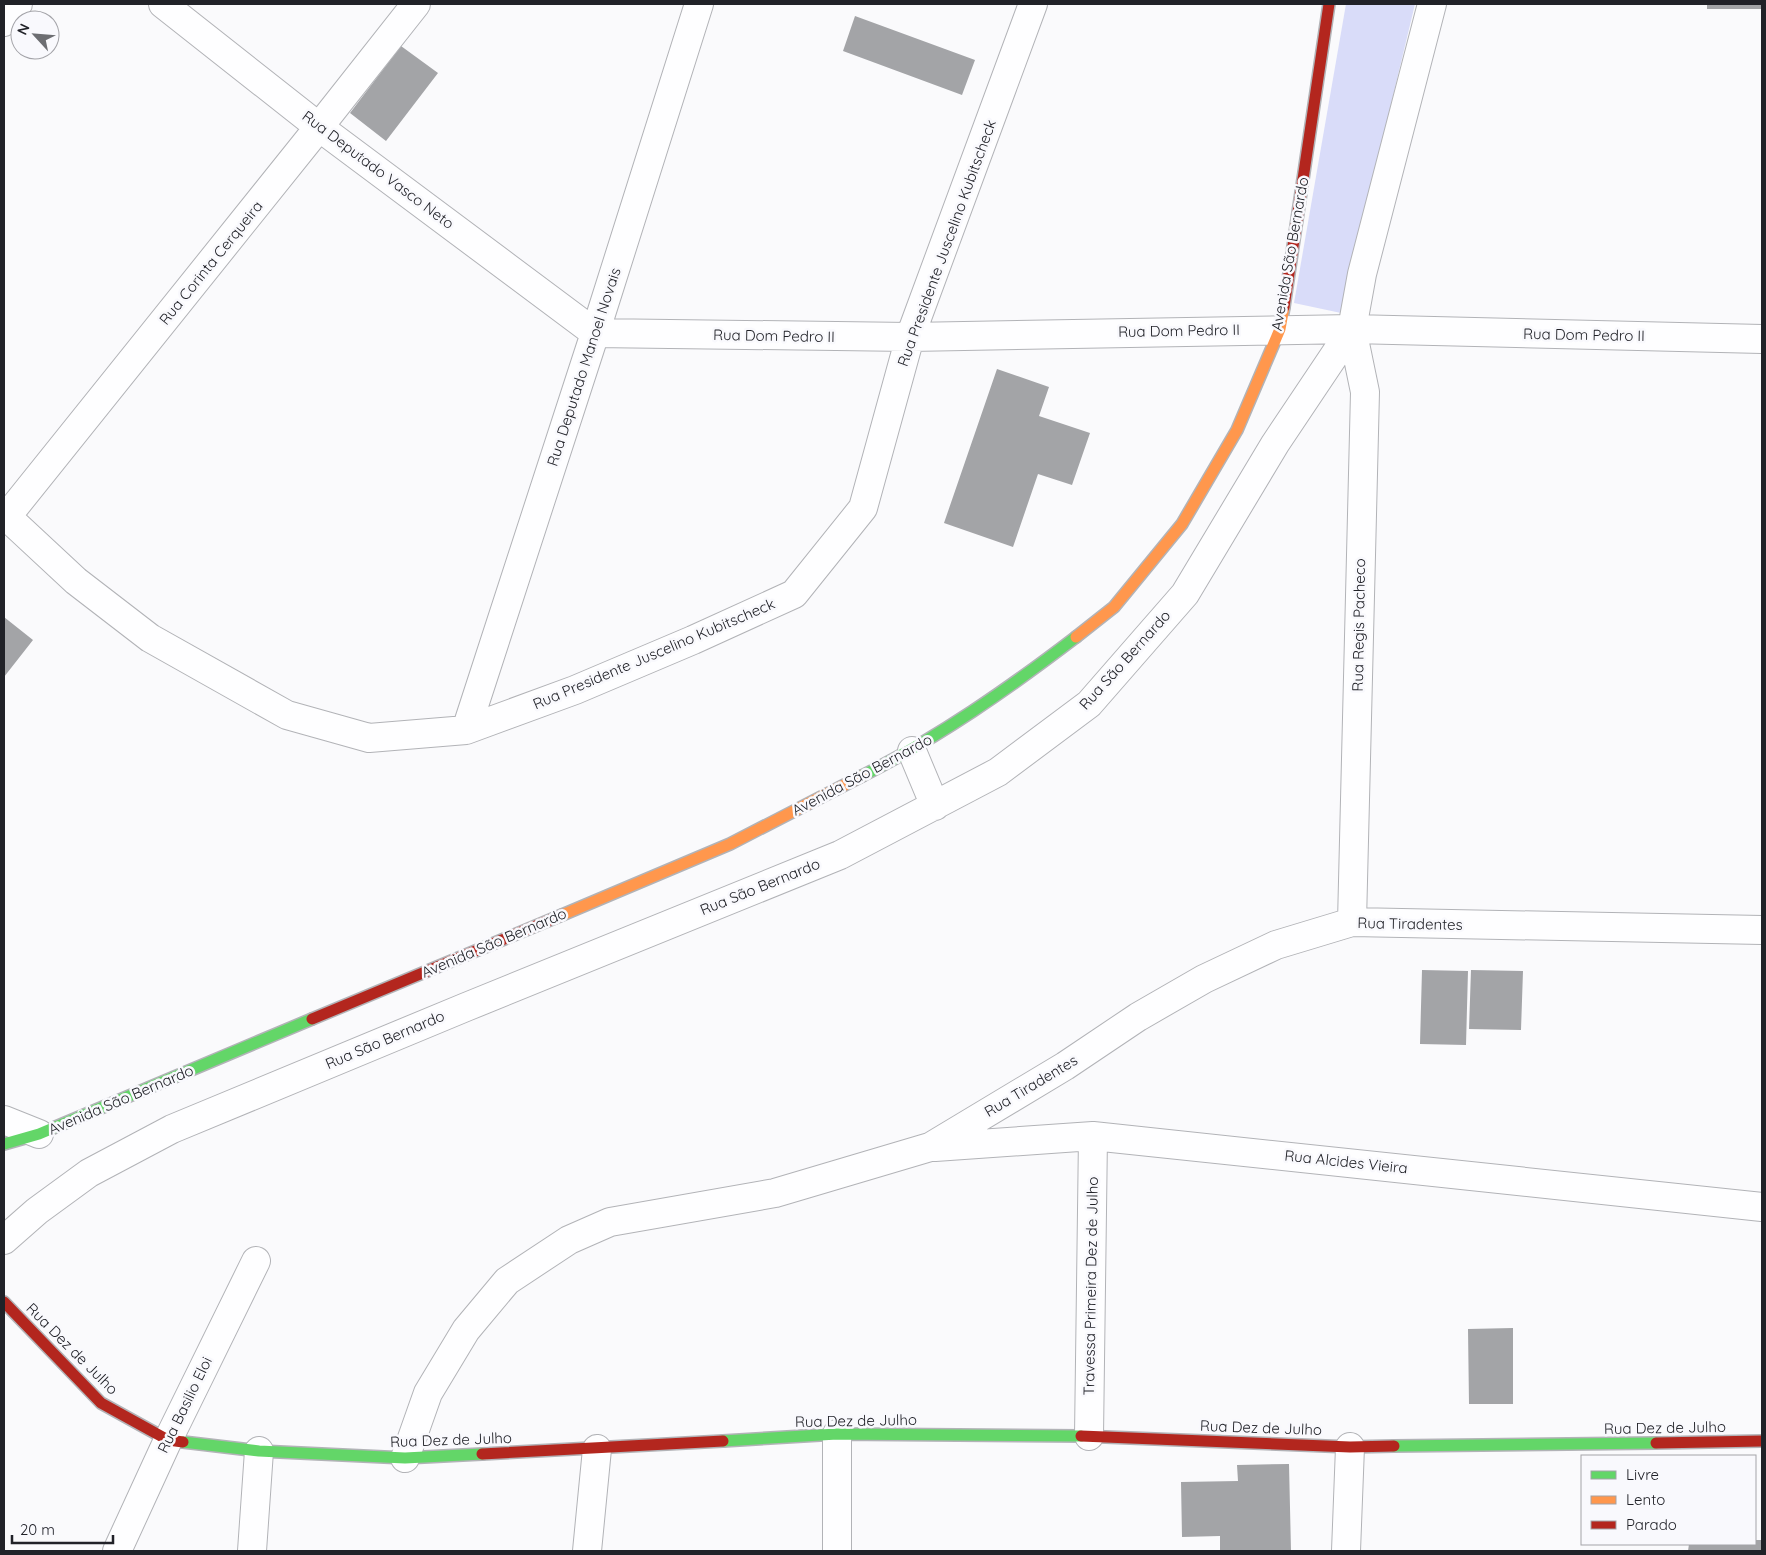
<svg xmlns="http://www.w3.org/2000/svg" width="1766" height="1555" font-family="Quicksand,sans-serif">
<rect width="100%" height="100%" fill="#fafafc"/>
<path fill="#d9dcf9" d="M1346 4H1415L1341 313 1294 303Z"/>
<path fill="#a3a4a7" d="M1707 4H1762V9H1707Z
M855 16 975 60 962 95 843 51Z
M401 46 438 73 386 141 350 113Z
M997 369 1049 387 1039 416 1090 433 1072 485 1038 474 1013 547 944 523Z
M4 617 33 640 4 677Z
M1422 970 1468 971 1466 1045 1420 1044Z
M1471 970 1523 971 1521 1030 1469 1029Z
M1513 1328V1404H1469L1468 1329Z
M1289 1464 1291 1551H1220V1536L1182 1537 1181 1482 1238 1481 1237 1465Z
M1755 1540H1762V1551H1688L1689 1544H1755Z"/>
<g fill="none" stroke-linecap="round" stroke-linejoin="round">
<g stroke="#b2b3b7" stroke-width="30">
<path id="street" d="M163 4 319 127 595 333 910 337 1352 329 1762 339
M4 22 18 4
M4 514 76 581 150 638 287 715 369 738 466 730 575 690 693 640 794 594 863 508 910 337 1033 4
M4 520 319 127 416 4
M466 730 595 333 699 4
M912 751 935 806
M1352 922 1365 392 1352 329 1362 274 1432 4
M4 1120 39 1134
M935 1147 1093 1136 1762 1207
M4 1240 37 1211 89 1173 172 1129 466 1007 840 855 998 772 1089 704 1185 594 1275 444 1352 329
M837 1434V1551
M1089 1436 1093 1136
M405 1458 428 1393 466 1330 507 1281 569 1240 610 1222 775 1193 930 1147 1065 1066 1138 1017 1204 979 1276 945 1352 922 1762 930
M117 1551 168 1440 256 1261
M252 1551 259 1451
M587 1551 597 1449
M1346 1551 1350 1447"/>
</g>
<g stroke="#b2b3b7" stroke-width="14">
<path id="fast" d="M862 776C939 737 1008 689 1076 637
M4 1144 39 1134 312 1019
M723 1441 837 1434 1081 1436
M183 1442 259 1451 405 1458 482 1454
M1394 1446 1656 1443"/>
</g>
<g stroke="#b2b3b7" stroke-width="14">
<path id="slow" d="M1076 637 1114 607 1182 524 1237 430 1280 329 1284 307
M562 915 730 844 862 776"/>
</g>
<g stroke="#b2b3b7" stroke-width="14">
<path id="jam" d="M1284 307 1329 4
M312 1019 562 915
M4 1302 101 1403 168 1440 183 1442
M1081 1436 1350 1447 1394 1446
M1656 1443 1762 1441
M482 1454 723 1441"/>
</g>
<use href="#street" stroke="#fefeff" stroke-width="28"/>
<use href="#fast" stroke="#63d668" stroke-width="11"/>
<use href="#slow" stroke="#ff974d" stroke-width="11"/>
<use href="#jam" stroke="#b3261e" stroke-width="11"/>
</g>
<g text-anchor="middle" stroke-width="5" stroke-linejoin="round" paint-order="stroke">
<g font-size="15" fill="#212228" stroke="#f9f9fd">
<text transform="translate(378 170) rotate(37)" y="5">Rua Deputado Vasco Neto</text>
<text transform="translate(947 243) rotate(-70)" y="5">Rua Presidente Juscelino Kubitscheck</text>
<text transform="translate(1290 254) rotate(-80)" y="5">Avenida São Bernardo</text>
<text transform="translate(211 263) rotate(-51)" y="5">Rua Corinta Cerqueira</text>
<text transform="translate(1179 331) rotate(-1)" y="5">Rua Dom Pedro II</text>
<text transform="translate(1584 335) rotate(1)" y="5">Rua Dom Pedro II</text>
<text transform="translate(774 336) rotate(1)" y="5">Rua Dom Pedro II</text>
<text transform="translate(584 367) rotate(-72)" y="5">Rua Deputado Manoel Novais</text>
<text transform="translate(1359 625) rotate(-89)" y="5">Rua Regis Pacheco</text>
<text transform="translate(654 654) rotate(-23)" y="5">Rua Presidente Juscelino Kubitscheck</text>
<text transform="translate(1125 660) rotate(-48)" y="5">Rua São Bernardo</text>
<text transform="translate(862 775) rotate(-28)" y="5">Avenida São Bernardo</text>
<text transform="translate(760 887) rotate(-22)" y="5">Rua São Bernardo</text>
<text transform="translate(1410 924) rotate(1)" y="5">Rua Tiradentes</text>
<text transform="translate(494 943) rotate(-23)" y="5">Avenida São Bernardo</text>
<text transform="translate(385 1040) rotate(-23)" y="5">Rua São Bernardo</text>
<text transform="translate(1031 1086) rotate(-31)" y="5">Rua Tiradentes</text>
<text transform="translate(121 1100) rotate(-23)" y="5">Avenida São Bernardo</text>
<text transform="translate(1346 1162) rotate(6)" y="5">Rua Alcides Vieira</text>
<text transform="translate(1091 1286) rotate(-89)" y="5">Travessa Primeira Dez de Julho</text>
<text transform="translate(72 1349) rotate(45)" y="5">Rua Dez de Julho</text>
<text transform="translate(185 1405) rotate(-64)" y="5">Rua Basilio Eloi</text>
<text transform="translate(856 1421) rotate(-1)" y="5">Rua Dez de Julho</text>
<text transform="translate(1261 1428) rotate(2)" y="5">Rua Dez de Julho</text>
<text transform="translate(1665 1428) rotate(-1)" y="5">Rua Dez de Julho</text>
<text transform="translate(451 1440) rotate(-2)" y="5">Rua Dez de Julho</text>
</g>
</g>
<rect width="1766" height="1555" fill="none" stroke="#212228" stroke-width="10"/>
<rect x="1581" y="1455" width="175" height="90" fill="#f9f9fd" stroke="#a3a3a8"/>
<rect x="1591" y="1471" width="25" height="8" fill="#63d668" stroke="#a3a3a8"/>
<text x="1626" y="1480" font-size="15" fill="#212228">Livre</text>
<rect x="1591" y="1496" width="25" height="8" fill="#ff974d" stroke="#a3a3a8"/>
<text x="1626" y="1505" font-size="15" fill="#212228">Lento</text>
<rect x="1591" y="1521" width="25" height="8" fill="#b3261e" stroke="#a3a3a8"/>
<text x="1626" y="1530" font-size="15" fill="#212228">Parado</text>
<g transform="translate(35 35) rotate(296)"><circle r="24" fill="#f9f9fd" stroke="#a3a3a8"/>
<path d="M0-4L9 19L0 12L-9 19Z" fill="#6d6e72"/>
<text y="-8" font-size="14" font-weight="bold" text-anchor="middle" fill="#212228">N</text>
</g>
<path d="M12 1535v8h101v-8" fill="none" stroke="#212228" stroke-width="2.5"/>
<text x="20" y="1535" font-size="15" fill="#212228" stroke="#f9f9fd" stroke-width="4" paint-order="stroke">20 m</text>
</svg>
